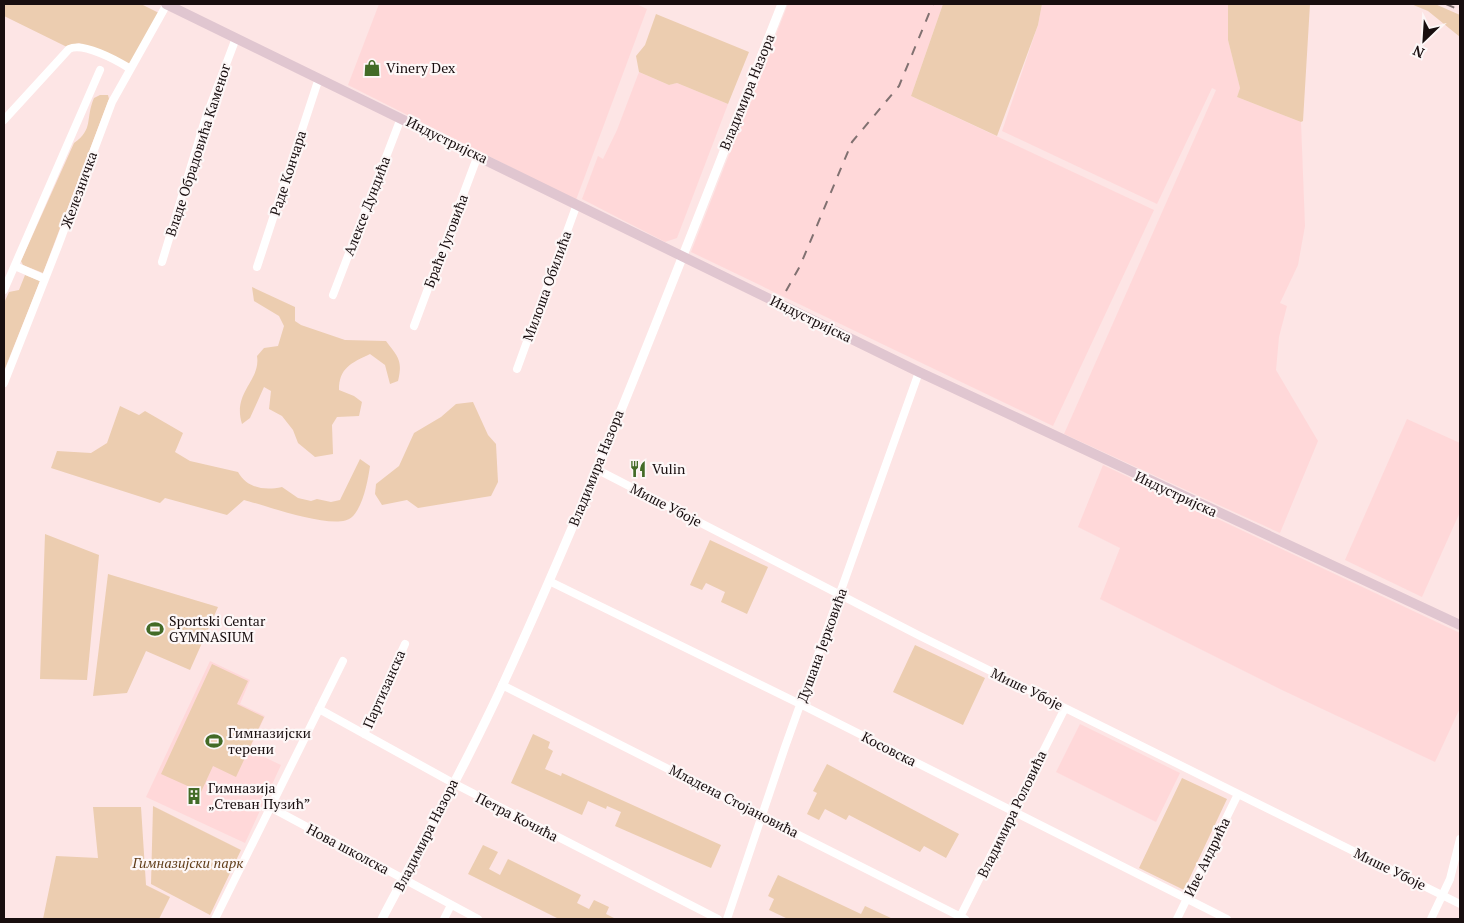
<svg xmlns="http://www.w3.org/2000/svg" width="1464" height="923" font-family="'PT Serif',serif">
<rect width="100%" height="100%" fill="#fde5e5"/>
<path fill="#ffd8d9" d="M379 4H636L647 9 576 200 348 85Z
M788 4H943L911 96 1154 210 1053 426 691 252Z
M1042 4H1228V40L1240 88 1237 97 1301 122 1305 226 1298 265 1280 303 1287 306 1279 337 1276 370 1318 441 1280 533 1064 434 1216 90 1212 88 1157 204 1002 131 1038 25Z
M639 72 669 85 677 83 728 104 677 238 665 242 582 199 598 156 603 159 617 130Z
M1407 419 1460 443V512L1422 597 1345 560Z
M1103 465 1460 633V708L1435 762 1282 690 1100 599 1120 548 1078 527Z
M210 661 250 680 240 704 265 716 249 750 281 765 245 843 146 797Z
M1080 724 1180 773 1156 822 1056 772Z"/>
<path fill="#eccdb0" d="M4 4H141L159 13 130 65 79 43 67 47 4 16Z
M943 4H1042L1038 25 997 136 911 96Z
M1228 4H1310L1303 121 1301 122 1237 97 1240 88 1228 40Z
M1411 4H1435L1460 15V37L1428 11Z
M656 14 749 52 728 104 677 83 669 85 639 72 636 56 645 45Z
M100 95H108L109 99 43 273 23 265 21 261 74 143C94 129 85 119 94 98Z
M25 275 40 281 4 371V303L9 292 19 290Z
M252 287 295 307V321L301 325 345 340 386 341C398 357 403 360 398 381L390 384 385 365 370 354C351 363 339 368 339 390L354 396 362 402 359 416 337 417 332 425 333 454 315 457 298 443 293 430 282 416 269 409 271 391 264 387 250 418 242 424C232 392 261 381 257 356L264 348 278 346 284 326 279 316 254 301Z
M473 402 488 435 496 444 498 482 491 496 418 508 407 500 382 505 375 494 376 484 399 466 414 433 441 417 456 404Z
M120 406 139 415 145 411 183 433 175 452 190 461 238 472C247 488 264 491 282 487L298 498 311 501 317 499 331 502 340 500 360 459 370 466C368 480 363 507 352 517 337 532 264 505 244 500L227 515 165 498 160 503 51 468 57 451 91 453 107 443Z
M45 534 99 555 87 680 40 679Z
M710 540 768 567 747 614 721 602 725 592 706 583 702 590 690 585Z
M108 574 218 607 190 670 146 651 127 693 93 696Z
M915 645 985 678 963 725 893 692Z
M212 664 248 681 237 704 264 717 236 777 213 766 201 792 161 774Z
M533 734 550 742 548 748 553 751 545 769 561 776 562 773 721 845 711 868 615 826 621 812 607 806 606 809 588 801 582 815 511 783Z
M827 764 959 834 946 858 924 846 920 852 849 815 846 820 825 809 819 820 807 814 817 793 813 791Z
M1182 778 1227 799 1184 890 1139 868Z
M153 806 241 850 210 915 151 884Z
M93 807H141L146 885 170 897 159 919H43L56 856 98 858Z
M483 845 498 852 489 869 500 875 508 859 581 895 577 903 589 909 594 900 609 907 606 914 616 919H559L468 874Z
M778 875 861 914 865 906 893 919H788L769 910 774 899 768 896Z"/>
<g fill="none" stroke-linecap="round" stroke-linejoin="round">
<path stroke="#fff" stroke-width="8" d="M4 120 69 49C83 42 116 60 129 68
M162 262 205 120 236 38
M15 266 45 279
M257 267 319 78
M4 290 100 70
M333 295 401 118
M414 326 478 155
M517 369 577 204
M4 383 58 246 112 102 167 4
M596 469 920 636 1460 904
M549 581 800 704 1227 919
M502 685 965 919
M319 709 453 783 718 919
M364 734 405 644
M270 807 478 919
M215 919 343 661
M444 919 451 905
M727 919 785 747 919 372
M959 919 1065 708
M1177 919 1238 794
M1431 919 1450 879 1460 839"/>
<path stroke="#fff" stroke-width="9" d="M382 919C423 841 467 763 504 682 606 460 692 231 782 4"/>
<path stroke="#e0c6d0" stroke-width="10" d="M166 4 919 372 1460 625"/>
<path stroke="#817171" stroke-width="2" stroke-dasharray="9 9" stroke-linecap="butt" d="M1446 4 1460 10
M786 291 800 266 852 142 899 86 933 4"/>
</g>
<defs>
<g id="shop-bare" transform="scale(1.35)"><path d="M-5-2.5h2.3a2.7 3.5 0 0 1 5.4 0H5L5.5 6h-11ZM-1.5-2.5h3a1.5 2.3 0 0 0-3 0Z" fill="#436b27" stroke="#fdf7f7" stroke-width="2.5" paint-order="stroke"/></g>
<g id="restaurant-bare" transform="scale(1.35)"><path d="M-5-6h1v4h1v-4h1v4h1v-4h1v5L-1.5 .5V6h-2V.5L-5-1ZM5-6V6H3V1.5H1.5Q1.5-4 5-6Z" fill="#436b27" stroke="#fdf7f7" stroke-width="2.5" paint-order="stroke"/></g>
<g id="stadium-bare" transform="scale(1.35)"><path d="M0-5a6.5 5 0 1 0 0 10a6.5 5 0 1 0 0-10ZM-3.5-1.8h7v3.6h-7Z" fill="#436b27" stroke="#fdf7f7" stroke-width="2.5" paint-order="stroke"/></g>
<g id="building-bare" transform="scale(1.35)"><path d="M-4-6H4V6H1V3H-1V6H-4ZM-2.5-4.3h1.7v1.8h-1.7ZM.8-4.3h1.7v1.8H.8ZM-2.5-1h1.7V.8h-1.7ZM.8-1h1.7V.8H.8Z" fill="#436b27" stroke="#fdf7f7" stroke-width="2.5" paint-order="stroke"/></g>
</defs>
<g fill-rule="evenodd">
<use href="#shop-bare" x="372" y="68"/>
<use href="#restaurant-bare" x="638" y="469"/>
<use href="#stadium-bare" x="155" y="629"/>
<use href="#stadium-bare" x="214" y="741"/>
<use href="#building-bare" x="194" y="796"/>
</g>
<g text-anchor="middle" stroke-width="4.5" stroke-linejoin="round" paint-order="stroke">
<g font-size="14" fill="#180e0f" stroke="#fdf7f7" text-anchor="start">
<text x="386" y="73">Vinery Dex</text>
<text x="652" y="474">Vulin</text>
<text x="169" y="626">Sportski Centar<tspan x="169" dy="16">GYMNASIUM</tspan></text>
<text x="228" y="738">Гимназијски<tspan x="228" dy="16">терени</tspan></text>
<text x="208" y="793">Гимназија<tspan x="208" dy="16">„Стеван Пузић”</tspan></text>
</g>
<g font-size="14" fill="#180e0f" stroke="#fdf7f7">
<text transform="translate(747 92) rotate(-68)" y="5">Владимира Назора</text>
<text transform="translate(447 140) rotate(26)" y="5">Индустријска</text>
<text transform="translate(198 150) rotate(-72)" y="5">Владе Обрадовића Каменог</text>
<text transform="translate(288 173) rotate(-72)" y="5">Раде Кончара</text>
<text transform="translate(79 190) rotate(-70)" y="5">Железничка</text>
<text transform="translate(367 206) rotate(-69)" y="5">Алексе Дундића</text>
<text transform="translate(446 241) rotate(-69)" y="5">Браће Југовића</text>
<text transform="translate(547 286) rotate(-70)" y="5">Милоша Обилића</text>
<text transform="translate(811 319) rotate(26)" y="5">Индустријска</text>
<text transform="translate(596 468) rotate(-68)" y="5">Владимира Назора</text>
<text transform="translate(1176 494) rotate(25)" y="5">Индустријска</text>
<text transform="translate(666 505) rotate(27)" y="5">Мише Убоје</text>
<text transform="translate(822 645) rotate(-70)" y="5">Душана Јерковића</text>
<text transform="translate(384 689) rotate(-66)" y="5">Партизанска</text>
<text transform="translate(1027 689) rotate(26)" y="5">Мише Убоје</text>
<text transform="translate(889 749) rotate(27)" y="5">Косовска</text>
<text transform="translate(734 801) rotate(27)" y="5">Младена Стојановића</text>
<text transform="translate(1012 814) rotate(-64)" y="5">Владимира Роловића</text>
<text transform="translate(517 817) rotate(27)" y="5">Петра Кочића</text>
<text transform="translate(426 835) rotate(-63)" y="5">Владимира Назора</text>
<text transform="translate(348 849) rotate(28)" y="5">Нова школска</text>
<text transform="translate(1207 857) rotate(-64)" y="5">Иве Андрића</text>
<text transform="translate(1390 869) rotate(26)" y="5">Мише Убоје</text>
</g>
<g font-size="14" font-style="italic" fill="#603d19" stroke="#fdf7f7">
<text x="188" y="868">Гимназијски парк</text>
</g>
</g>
<rect width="1464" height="923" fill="none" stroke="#180e0f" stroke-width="10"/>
<g transform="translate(1424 40) rotate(205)" stroke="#fdf7f7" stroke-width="4" paint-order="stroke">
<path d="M0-4L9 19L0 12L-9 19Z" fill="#180e0f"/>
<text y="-8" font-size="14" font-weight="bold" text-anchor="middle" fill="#180e0f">N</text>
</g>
</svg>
